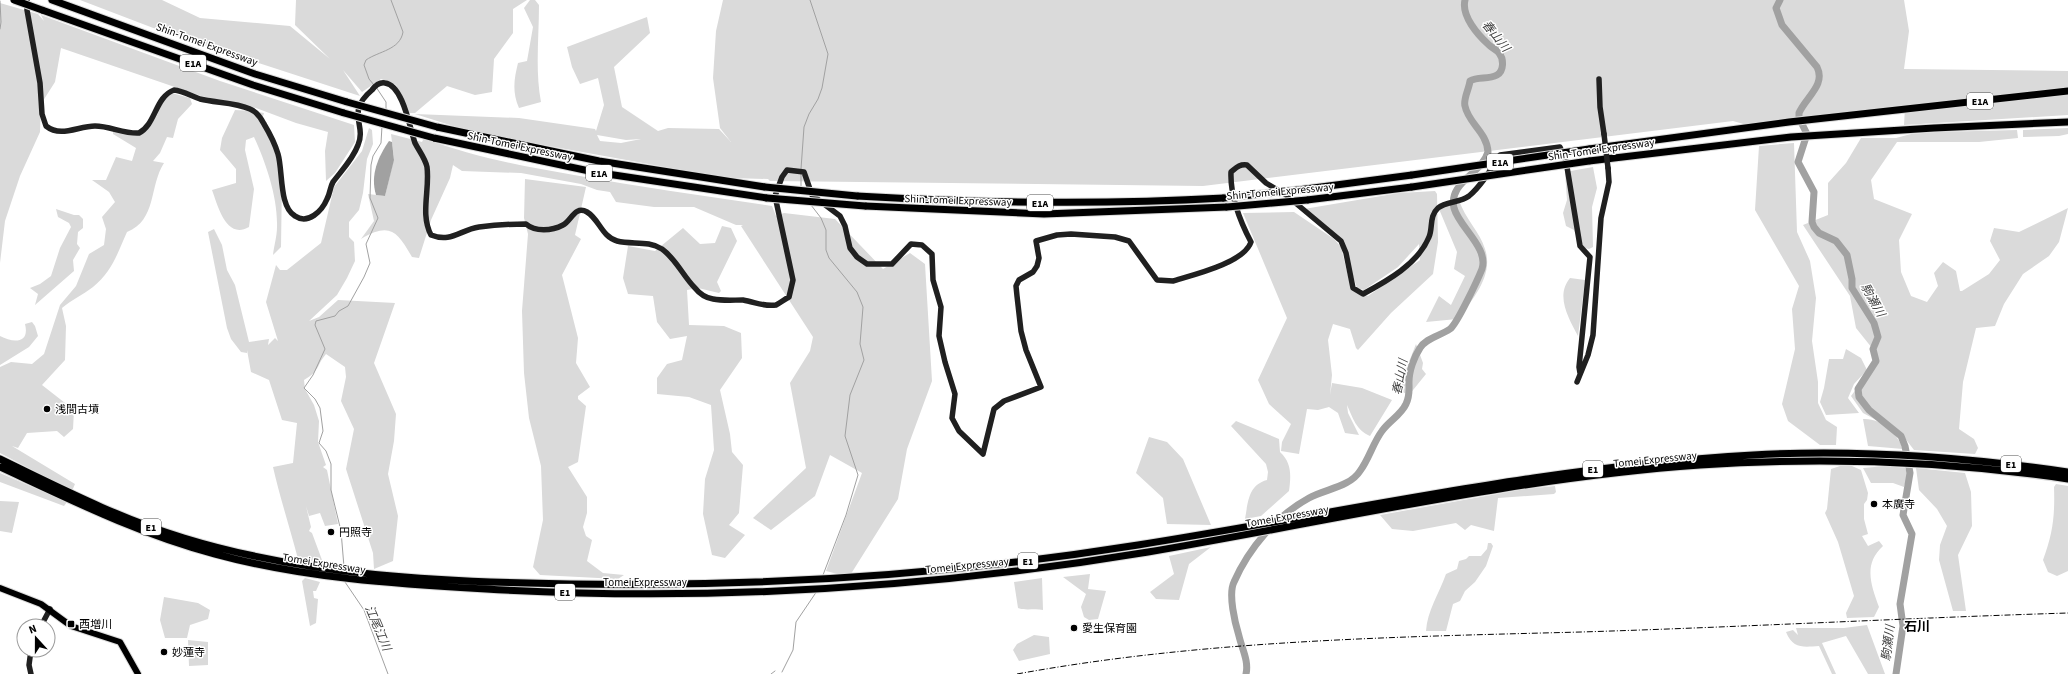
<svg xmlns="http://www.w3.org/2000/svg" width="2068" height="674" font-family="'Source Sans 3','Noto Sans JP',sans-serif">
<rect width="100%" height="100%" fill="#fff"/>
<path fill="#dadada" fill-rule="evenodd" d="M80 0H162L200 18 290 26 330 59 295 25 296 0H527L513 9V33L494 59 492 92 475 95 447 86 415 113H408L396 85 381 79 362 92 343 70 360 96 169 34Z
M530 0H535L539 5C539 38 535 70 541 102L519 108C512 92 514 79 518 63L527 61 533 27 524 8Z
M723 0H1904L1909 31 1904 69 2068 71V87L1919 105 2068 94V115L1904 125 1905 107 1747 125 1733 121 1203 186 770 181 768 179 731 178 676 169 527 142 469 131 415 114 519 118 595 129 596 131 604 105 598 78 580 84 572 67 567 47 647 17 650 33 614 67 622 107 658 131 668 128 719 129 731 142 720 128 713 78 716 31ZM597 135 626 140 641 139 621 143 600 141Z
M0 3 38 14 44 21 41 15 220 81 354 125 355 142 335 173 326 181 325 151 328 132 296 123 256 108 201 96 61 48 55 82 41 104 40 132 20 176 5 221 0 263Z
M168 92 190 98 192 104 178 119 173 138 167 137 160 153 153 161 164 163C149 186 157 220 127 232 118 252 112 272 93 287 83 295 71 300 62 308L66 326 65 360 42 385 74 410 73 429 64 437 57 431 27 433 18 448 12 446 75 484 72 491 0 453V367L11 362 32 364 44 354 60 305 76 286 89 254 104 245 106 229 102 217 115 202 109 192 92 180H106L116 157 132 161 136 148 113 134V131L141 133Z
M235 110 253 111 264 113 262 120 279 157 282 179 281 247 273 255C274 246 277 236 277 227 278 198 266 163 254 137L246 140 245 150 254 189 249 227C226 240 218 206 212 190L236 183V169L220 150 222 138Z
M369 128 372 130 373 144 367 159 363 193 359 210 349 222V237L354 242 355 261 347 278 337 295 309 321 319 317 338 300 395 303 374 363 396 414 394 441 388 474 398 516 393 561 374 569 373 553 346 469 354 429 341 401 346 377 345 367 326 354C316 366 320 371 304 380L305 389 314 405 319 421 318 442 326 465 323 467 327 470 338 524 325 526 320 513 309 516 306 506 311 527 309 531 312 533 322 560 316 562 298 559C290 528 280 498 273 467L293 463 297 423 282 420 269 380 251 372 247 350V353L241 352 231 339 227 328 208 232 214 229 222 245 227 270 235 285 249 342 269 339 268 345 275 338 278 341 266 302 276 265 280 270H287L321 243 334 187 362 151Z
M2068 128V134L2059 136 2023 137V130Z
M2017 130 2018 138 1979 142H1897L1871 180 1874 199 1912 214 1899 240 1901 272 1911 296 1927 302 1938 286 1934 273 1943 262 1956 271 1960 291H1962L1989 274 2000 260 1990 241 1994 228 2019 232 2068 208 2059 242 2049 256 2023 274 2004 304 1995 326 1976 328 1963 382 1959 429 1974 439 1978 448 1975 454 1914 450 1901 433 1863 413 1851 396 1878 360 1872 348 1856 328 1850 296 1803 225 1828 215V183L1846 163 1861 138H1896L1911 134 1936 132Z
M391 134 422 142 424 138C472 157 523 166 574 175 640 187 706 196 772 206L776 216 784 213 835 219 883 269 910 253 925 264 932 381 907 449 898 499 849 577 826 571 862 473 830 455 815 496 771 530 753 518 806 468 790 383 810 351 813 337 741 226 743 225H736L694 207H654L616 202 610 192 597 190 581 184 521 173 462 171 453 165 450 178 431 220 419 258 412 257C397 231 390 222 361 239L374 221 368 194 385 196 394 158Z
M1794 143 1797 232 1810 261 1816 298 1812 341 1818 382V403L1826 420 1837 427 1836 445H1820L1788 421 1782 404 1795 349 1792 309 1799 286 1755 210 1759 146Z
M1593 167 1597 188 1592 207 1593 247 1589 249 1581 247 1574 230 1566 226 1563 213 1567 200 1565 172Z
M525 179 586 187 575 235 581 239 562 275 578 338 576 363 590 387 578 396V399L586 406 578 462 568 467 587 497V513L583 527 586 536 592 540 587 561 603 573 624 575 618 579 540 575 533 567 543 520 541 466 529 418 524 373 522 311 528 234 524 218Z
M1435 191 1437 194 1438 242 1433 274 1391 313 1358 350 1356 348 1350 329 1333 324 1328 340 1332 375 1330 395 1332 383 1362 388 1392 400 1370 436C1356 430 1353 418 1347 405L1348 413 1359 435 1345 433 1338 413 1329 407 1318 410 1307 409 1299 454 1281 451 1282 442 1291 424 1269 404 1258 380 1287 318 1243 213 1294 212 1334 239 1341 247 1351 288 1368 296 1420 260 1419 244 1398 267 1364 290 1357 288 1347 258 1345 244 1304 209 1399 193Z
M1459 200C1465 219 1480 232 1485 249 1494 275 1473 300 1457 319L1426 322 1439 296 1451 305 1465 276 1454 269 1457 252 1439 209Z
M56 209 74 215H79L83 219V228L78 232 77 244 80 248 73 260 74 271 35 305 38 294 30 288 40 284 51 276 60 248 71 227 69 223 58 217Z
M722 226 731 228 737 241 717 282 721 291 719 293 698 288 687 290 689 325 724 326 741 333 742 358 720 390 730 434 732 452 743 465 739 513 729 525 745 535 725 558 712 555 703 514 705 479 714 450 711 405 689 397 657 394V378L667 364 682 360 687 336 670 339 657 322 653 296 628 294 623 278 628 246 655 251 683 228 700 244 715 243Z
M1570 278 1585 280 1578 336C1569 319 1555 296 1570 278Z
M32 322 35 326 38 336 29 347 0 365V336C13 343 30 344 25 324Z
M1416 344 1423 363 1422 369 1426 374 1409 395 1398 390Z
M1846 349 1861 358 1867 370 1854 384 1848 398 1859 413 1826 415 1820 402 1824 388 1829 359H1843Z
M1863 419C1882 418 1897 433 1903 449L1868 446Z
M1236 421 1279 439 1280 452C1292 463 1291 476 1289 491L1261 516 1245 519C1248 503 1248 485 1267 480L1268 472 1266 464 1231 426Z
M1149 437 1167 442 1183 459 1211 525 1167 524 1163 498 1136 473Z
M1840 466H1852L1861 470 1868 493 1867 500 1864 504V519L1868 534 1862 536 1868 546 1879 541 1883 546C1863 564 1871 585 1879 607L1874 617 1847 618 1846 613 1854 596 1838 542 1825 513 1827 509 1831 469Z
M1886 466 1905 468 1908 474 1904 487 1893 483H1871L1863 468Z
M1916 468 1965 473 1971 492 1972 526 1958 555 1966 611H1953L1939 560 1940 545 1947 526 1937 509 1919 490Z
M0 473 67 502 64 506 0 482Z
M2056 484 2068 486V571L2057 576 2048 572 2043 560C2053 533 2055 515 2054 487Z
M1555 486 1556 492 1554 494 1498 498 1494 531 1471 525 1465 530 1456 523 1413 531 1392 529 1380 515 1525 489Z
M0 501 19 502 12 533 0 531Z
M1488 543H1491L1493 546 1486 566 1475 582 1465 591 1460 601 1453 604 1446 631H1426C1427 611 1439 594 1446 574L1457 569 1459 561 1466 559 1469 556H1481L1487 549Z
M1211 547 1189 564 1179 600 1156 599 1150 592 1174 574 1169 556Z
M1090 574 1088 589 1106 591 1098 619 1089 620 1084 617 1081 607 1086 594 1063 577Z
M305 578 320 582 316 591H313L314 598 318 599 316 623 310 626 302 581Z
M1042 578 1043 610C1035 608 1026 611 1018 608L1014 582Z
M164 597 198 603 210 610 208 619 190 625 187 638H165L160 620Z
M1867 625 1885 674H1868L1846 636 1822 643 1836 674H1832L1819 646C1803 647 1793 649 1786 632L1793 630 1798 635 1796 628H1844Z
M1034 635 1049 637 1050 654 1019 661 1013 650 1017 644Z
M188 640 208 642V665L189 666Z"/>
<path fill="#a1a1a1" d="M389 141 392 142 394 160 385 196 376 195C370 175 378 157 389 141Z"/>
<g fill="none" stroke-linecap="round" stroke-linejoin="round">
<path stroke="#a1a1a1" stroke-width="1" d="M0 1 1 22 0 29
M374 85 369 79 364 65 366 60C379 51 400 50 403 32L391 0
M376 87 386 102V109
M801 169 804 127 809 114 818 99 822 88 828 54 810 0
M801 174V187
M811 205 821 218 826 230V250L829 258 857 292 863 307 860 344 864 360 850 395 845 436 858 475 846 515 823 575
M344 567 341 531 331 490V464L326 451 319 443 323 431 320 408 315 399 304 388 313 375 325 349 315 325 316 321 335 316 339 311 348 306 364 277 370 263 366 244 378 218 370 198 371 165 373 156 381 143 382 126
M345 582 364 610 388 674
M782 672 793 650 796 622 817 591
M771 674 775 671"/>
<path stroke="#a1a1a1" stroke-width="7" d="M1780 0 1776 8 1782 25 1817 67C1826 85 1806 97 1799 113V118L1807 134 1798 162 1814 192 1812 222 1814 227 1819 233 1836 241 1847 255 1852 279V288L1874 323 1878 337 1873 349 1876 361 1858 389 1859 397 1869 410 1901 436 1905 446 1910 473 1903 515 1912 534 1900 604 1903 626 1896 674
M1246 674C1249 661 1242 649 1239 636 1235 623 1228 594 1234 582 1249 548 1276 516 1309 498 1325 489 1350 487 1360 471 1369 459 1373 443 1382 431 1389 421 1401 415 1406 404 1410 396 1409 390 1409 382 1409 371 1414 357 1420 348 1426 338 1440 336 1450 329 1457 324 1478 279 1482 269 1489 248 1459 227 1454 208 1448 182 1482 174 1488 152 1487 132 1468 123 1465 106 1463 99 1469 89 1470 81 1478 76 1488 80 1497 75 1504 71 1504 59 1499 53 1497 50 1492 48 1489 45 1478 35 1461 16 1465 0"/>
<g stroke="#dbdbdb" stroke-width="8">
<path id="primary" d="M0 588 41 604 71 626 120 642 138 674"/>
</g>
<g stroke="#dbdbdb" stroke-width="9">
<path id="highway" d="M52 0 255 74 347 102
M42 10 253 85 344 113
M437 127 599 161 765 187
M434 138 594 172 767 198
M1589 149 1789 122 2068 91
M1589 161 1791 137 1934 128 2068 122
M1298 190 1412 175
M857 196C979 203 1101 205 1224 198
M1307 200 1412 187
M865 206 1044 214 1227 207
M0 459C60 488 120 519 184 538 308 576 441 582 570 584 760 587 950 575 1138 545 1342 513 1545 466 1753 455 1858 449 1964 457 2068 472
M0 467C71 500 139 534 215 554 303 578 395 584 486 589 707 602 930 588 1148 552 1332 521 1514 478 1700 465 1823 457 1946 461 2068 479"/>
</g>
<path stroke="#202020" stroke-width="5.5" d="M27 0V10L40 83 42 114 46 126C61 138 78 126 95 126 110 126 124 134 139 133 156 124 155 97 174 90 183 91 191 96 200 99 216 103 235 102 250 109 257 112 261 118 264 124 270 134 275 144 278 154 283 171 279 207 295 216 308 225 322 211 327 199 330 194 330 187 333 182 342 170 353 159 358 145 367 124 345 113 372 90 375 86 380 82 385 83 403 85 410 129 415 143 419 151 425 158 427 167 430 190 420 214 431 235 451 243 460 230 479 227 494 225 510 224 526 224 535 232 552 231 563 225 571 221 575 205 587 212 599 219 602 237 617 241 632 245 648 240 662 249 676 259 683 276 695 288 699 293 706 298 713 299 723 301 733 300 743 300 755 302 764 307 776 305 780 303 785 299 789 297L793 280 775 196 782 177 787 170 804 172 812 195 840 216 845 226 850 248 857 257 867 264H892L911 244 922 245 932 254 933 280 941 307 939 336 945 362 955 394 952 418 959 431 983 454 994 409 1004 401 1041 387 1026 350 1021 331 1017 296 1016 286 1019 280 1033 272 1037 266 1039 258 1036 241 1057 235 1071 234 1115 237 1129 241 1157 280 1173 281C1193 275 1244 263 1251 242 1240 221 1230 197 1231 172 1236 168 1239 164 1247 165L1266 183 1286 195 1341 241 1346 253 1353 288 1363 294C1387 281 1418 264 1429 237 1433 228 1429 216 1438 208 1446 201 1460 203 1469 196 1482 185 1491 169 1500 155L1560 147 1566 161 1580 246 1590 257 1579 367 1580 373
M1599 79 1600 107 1604 134
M1577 382 1588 355 1593 335 1601 218 1609 182 1608 168
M41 626 50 609
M31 674 29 665 31 650"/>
<use href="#primary" stroke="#000" stroke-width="6"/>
<use href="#highway" stroke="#000" stroke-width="7"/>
<path stroke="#000" stroke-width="1" stroke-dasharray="6 2 1 2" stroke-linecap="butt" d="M1017 674C1204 640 1392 637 1581 632 1744 627 1906 618 2068 613"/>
<g stroke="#dbdbdb" stroke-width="9" stroke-linecap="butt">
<path id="highway-bridge" d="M14 0 42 10
M347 102 437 127
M344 113 434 138
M1412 175 1589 149
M765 187 857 196
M1412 187 1589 161
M767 198 865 206
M1224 198 1298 190
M1227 207 1307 200"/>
</g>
<path stroke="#202020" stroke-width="5.5" d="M1604 134 1608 168"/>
<use href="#highway-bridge" stroke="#000" stroke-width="7"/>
</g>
<g fill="#000" stroke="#fff" stroke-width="1.5">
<circle cx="47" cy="409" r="4"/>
<circle cx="1874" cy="504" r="4"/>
<circle cx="331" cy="532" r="4"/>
<rect x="67" y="620" width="8" height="8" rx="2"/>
<circle cx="1074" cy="628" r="4"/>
<circle cx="164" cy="652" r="4"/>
</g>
<g text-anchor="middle" stroke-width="3" stroke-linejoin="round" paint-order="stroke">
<g fill="#fff" stroke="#4c4c4c" stroke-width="1">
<rect x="180" y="55" width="26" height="16" rx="3"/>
<rect x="1967" y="93" width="26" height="16" rx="3"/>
<rect x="1487" y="154" width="26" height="16" rx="3"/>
<rect x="586" y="165" width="26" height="16" rx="3"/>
<rect x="1027" y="195" width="26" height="16" rx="3"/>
<rect x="2001" y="456" width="20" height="16" rx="3"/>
<rect x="1583" y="461" width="20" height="16" rx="3"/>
<rect x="141" y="519" width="20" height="16" rx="3"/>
<rect x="1018" y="553" width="20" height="16" rx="3"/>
<rect x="555" y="584" width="20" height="16" rx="3"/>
</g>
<g font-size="10" font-weight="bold" fill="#000">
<text x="193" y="67">E1A</text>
<text x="1980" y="105">E1A</text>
<text x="1500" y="166">E1A</text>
<text x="599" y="177">E1A</text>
<text x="1040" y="207">E1A</text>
<text x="2011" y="468">E1</text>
<text x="1593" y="473">E1</text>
<text x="151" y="531">E1</text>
<text x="1028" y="565">E1</text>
<text x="565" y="596">E1</text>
</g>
<g font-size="11" fill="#000" stroke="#fff">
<text transform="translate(207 44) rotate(20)" y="4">Shin-Tomei Expressway</text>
<text transform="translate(520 146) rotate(12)" y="4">Shin-Tomei Expressway</text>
<text transform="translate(1601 149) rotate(-8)" y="4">Shin-Tomei Expressway</text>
<text transform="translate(1280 191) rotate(-5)" y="4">Shin-Tomei Expressway</text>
<text transform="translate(958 200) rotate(2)" y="4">Shin-Tomei Expressway</text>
<text transform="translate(1655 459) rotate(-6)" y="4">Tomei Expressway</text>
<text transform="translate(1287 516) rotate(-10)" y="4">Tomei Expressway</text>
<text transform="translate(324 563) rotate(9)" y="4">Tomei Expressway</text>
<text transform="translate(967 565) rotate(-6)" y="4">Tomei Expressway</text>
<text x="645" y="586">Tomei Expressway</text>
</g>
<g font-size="11" fill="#000" stroke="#fff" text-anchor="start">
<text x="55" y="413">浅間古墳</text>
<text x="1882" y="508">本廣寺</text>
<text x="339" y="536">円照寺</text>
<text x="79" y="628">西増川</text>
<text x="1082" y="632">愛生保育園</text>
<text x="172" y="656">妙蓮寺</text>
</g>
<g font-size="12" font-style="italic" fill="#424242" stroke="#fff">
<text transform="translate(1496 36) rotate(51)" y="4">春山川</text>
<text transform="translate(1873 300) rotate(61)" y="4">駒瀬川</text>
<text transform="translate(1400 377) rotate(-79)" y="4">春山川</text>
<text transform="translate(378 628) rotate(67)" y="4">江尾江川</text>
<text transform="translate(1888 643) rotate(-83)" y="4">駒瀬川</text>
</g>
<g font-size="13" font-weight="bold" fill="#000" stroke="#fff">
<text x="1917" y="631">石川</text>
</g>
</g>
<g transform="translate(36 638) rotate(339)"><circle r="19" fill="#ffffff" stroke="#999999"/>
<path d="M0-3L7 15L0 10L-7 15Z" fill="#000000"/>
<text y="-6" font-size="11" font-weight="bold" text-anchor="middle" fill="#000000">N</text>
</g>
</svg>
